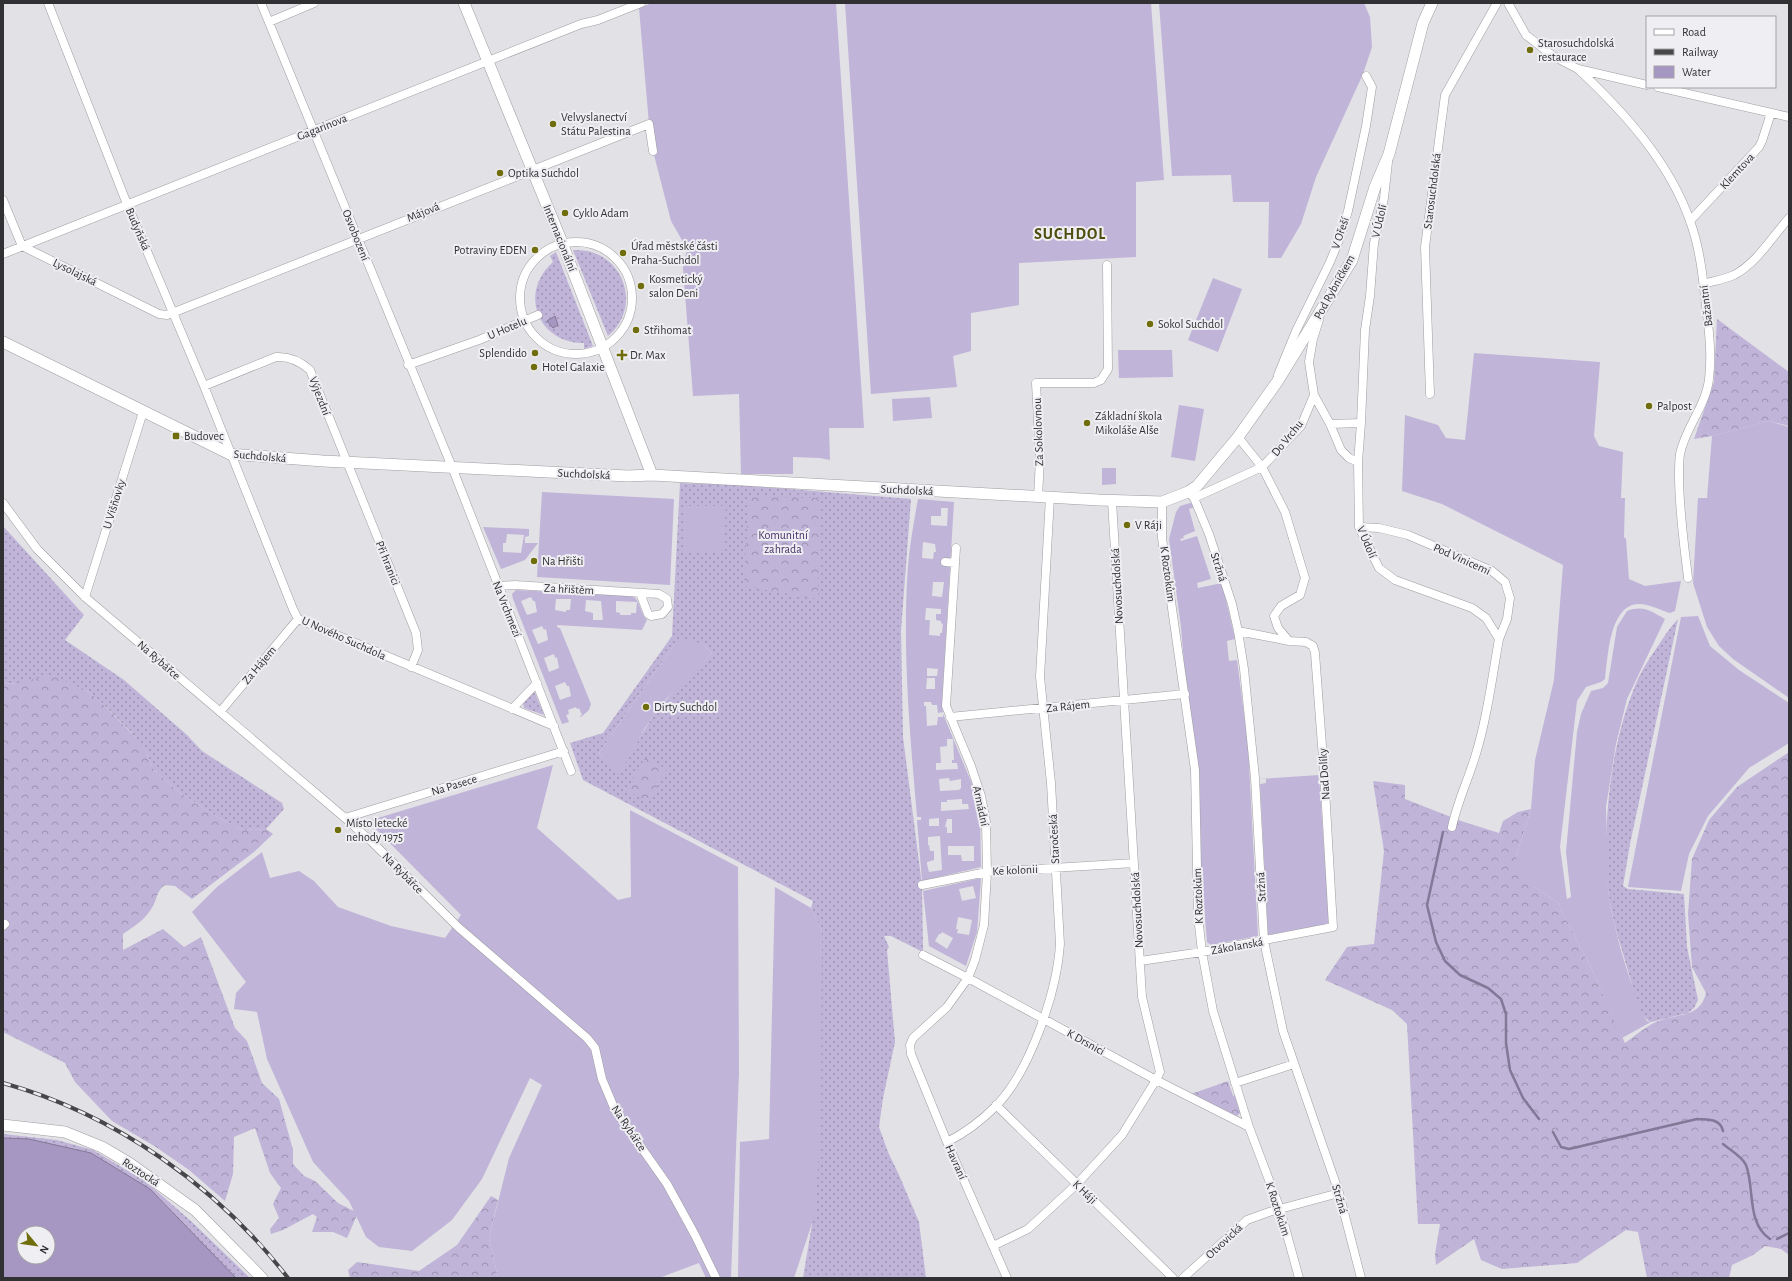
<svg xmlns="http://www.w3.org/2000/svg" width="1792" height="1281" font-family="'Alegreya Sans',sans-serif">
<defs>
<pattern id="grass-dots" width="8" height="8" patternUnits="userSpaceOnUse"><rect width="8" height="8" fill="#c0b4d9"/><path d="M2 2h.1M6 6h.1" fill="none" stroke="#9d93b1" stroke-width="1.8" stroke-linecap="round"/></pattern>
<pattern id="forest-crowns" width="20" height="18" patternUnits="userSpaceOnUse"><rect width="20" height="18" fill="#c0b4d9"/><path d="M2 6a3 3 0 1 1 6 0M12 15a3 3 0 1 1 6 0" fill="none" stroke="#9d93b1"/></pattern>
</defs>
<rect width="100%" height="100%" fill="#e2e1e5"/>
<path fill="url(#grass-dots)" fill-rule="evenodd" d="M573 250C621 247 645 305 608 336Z
M556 252 593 346 584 349V343C538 343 518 293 553 262L550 256Z
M680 483 741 485 911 499 901 631 903 737 922 885 923 952 891 936H884L889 947 887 950 895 1042 883 1098 879 1127 888 1152 899 1175 919 1222 926 1278H803L812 1224 822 931 811 908 813 901 583 780 570 743 603 733 672 636ZM676 642 703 644 712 653C697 670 680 684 666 700 647 722 634 748 620 773L599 753Z
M3 526 84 615 65 640 124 680 187 735 202 751 282 803 284 809 266 829 243 830 219 818 180 793 153 769 146 751 130 731 102 703 86 690 17 683 3 684Z
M1678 619 1630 844 1623 886 1628 889 1684 894 1687 947 1698 1000 1694 1008 1688 1013 1651 1022C1637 1016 1633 987 1629 974 1621 946 1611 918 1608 889 1602 823 1611 737 1639 677 1644 666 1651 656 1658 646 1664 637 1670 627 1678 619Z
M533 693H535L544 715 524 708 523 703Z
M3 1134 57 1140 93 1150 145 1181 191 1221 250 1278H236L150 1189 3 1139Z"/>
<path fill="url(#forest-crowns)" d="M1717 319 1789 372V426L1769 421 1712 436 1694 439 1714 382Z
M749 497 821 498 818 599 744 586Z
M51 675 86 690 102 703 140 742 146 751 153 769 180 793 219 818 243 830 266 829 273 834 254 852 192 899 175 886 165 885C157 890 157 899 153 906 146 919 135 926 123 934V950L163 929 184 947 201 937 235 1028 247 1041 262 1083 279 1099 293 1150V1164L304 1176 315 1181 338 1203 358 1213 347 1238 333 1232H312L317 1217 313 1214 283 1230 271 1234 270 1229 279 1218 273 1204 281 1188 270 1173 255 1128 234 1137 233 1174 225 1201 189 1170 156 1147 112 1121 75 1082 65 1063 3 1032V684L17 683Z
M1789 752V1255L1781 1249 1765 1246 1753 1255 1732 1265 1729 1278H1647L1638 1232 1626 1230 1577 1263 1502 1269 1481 1260 1474 1239 1436 1265 1435 1254 1440 1224H1418L1407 1024 1392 1010 1325 980 1347 947 1374 944 1384 851 1373 781 1405 785V799L1461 821 1499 833 1503 821 1518 812 1531 809 1516 857 1535 887 1558 903 1594 974 1625 1043C1635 1036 1645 1027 1656 1022 1676 1013 1700 1019 1706 993L1692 967 1688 914 1692 859 1709 820 1737 787Z
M645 758 667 769 648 803 627 790Z
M1228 1081 1233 1096 1236 1095 1242 1111 1237 1116 1191 1094Z
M491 1196 498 1200 489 1238 498 1278H350L348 1270 357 1262 419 1271 457 1245Z"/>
<path fill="#c0b4d9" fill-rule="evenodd" d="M652 3H836L864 428H829L830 460 820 458 793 457V474H741L739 394 693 396 683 268 687 249 671 221 653 151 649 124 639 8Z
M845 3H1151L1164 180 1136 182V257L1019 263V305L971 313V351L953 356 957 387 871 394Z
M1159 3H1364L1370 17 1372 47 1363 74 1316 177 1301 224 1281 258H1268L1269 202H1233L1231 175 1172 176Z
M1213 278 1242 289 1218 352 1188 340Z
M1118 350H1172L1173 377 1119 378Z
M1474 353 1600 362 1594 436 1599 446 1623 452 1621 498H1625L1624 537 1626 539 1629 579 1645 586 1681 581 1675 611 1670 613C1660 610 1648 603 1637 604 1609 607 1608 658 1605 679L1601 682 1586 687 1577 701 1560 847 1567 899 1571 897 1566 852 1577 732 1581 714 1591 691 1603 688 1608 683 1617 627 1627 611C1644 605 1650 611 1665 619L1627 699 1616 744 1606 807 1608 889 1611 910 1621 951 1636 998 1642 1013 1647 1021 1651 1022 1622 1038 1594 974 1558 903 1535 887 1519 871 1516 857 1531 809 1535 760 1554 680 1563 565 1442 504 1402 491 1405 415 1438 425 1446 438 1465 440Z
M930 397 932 418 893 421 892 399Z
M1179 405 1204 409 1195 461 1171 457Z
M1769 421 1789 427V698L1733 659 1719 646 1707 627 1693 583 1698 498H1707L1712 436Z
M1102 468H1116V484L1102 485Z
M542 492 674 499 670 585 537 577Z
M918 499 954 502 942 702 943 714 972 784 980 813 981 867 922 881 917 820H921V817H917C910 734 902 650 908 566 910 543 914 521 918 499ZM941 508H948L947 526 931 525V516H941ZM923 542 935 544 936 552H934L933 559 922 558ZM933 582H944L942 597 932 596ZM926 608 941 609V614H936V620L941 621V623L943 624 942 633H940V636L929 635 930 620H925ZM927 668 938 669 937 676H927ZM927 678H935V689H926ZM924 702H931L932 705H937L938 713 943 712V717H938L937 725 927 726 926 706H924ZM947 739H953L954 760H952V763H957L958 769 936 770V763H941L940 747 947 746ZM949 778 950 781 961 779V788L959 790 940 791 939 779ZM962 799V804H968L969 809 941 811V802H947V800ZM939 818V826H929V819ZM947 819H952V833H947V827H945ZM940 836 942 870 929 872 927 864V862L934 860V851H930L929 845H928V837ZM948 846H974V861H962L961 855H948Z
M1190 503 1194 504 1195 507 1189 509 1195 531 1183 536 1184 538 1180 539 1181 541 1197 536 1211 579 1197 583 1198 588 1222 583 1235 639 1227 641 1229 661 1237 660 1248 745 1258 936 1211 945 1207 942 1181 627 1169 539 1176 512 1180 506Z
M684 506H726L723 551 683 553Z
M483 527 529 529V536L525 537V543H538L525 560 501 569ZM507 534 524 535 521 553 503 552V543H506Z
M516 590 633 596C641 602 640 613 647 620L642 630 557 625 558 628H560L591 704 589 710 581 717 580 716 582 715 579 708 577 709 576 707 568 710 569 714 566 715 569 722 562 724 513 599 512 594ZM531 597 533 601H535L537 612 527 615 521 601ZM556 599H571L570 610H566V612L555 610ZM586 600 601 601 603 620H593V613L585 611ZM616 601 637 602 636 613H631V615H620V613L616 612ZM542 626 544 630 546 629 548 640 538 644 532 630ZM554 654 555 658 557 657 559 668 549 672 544 658ZM565 682 567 686H569L571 696 560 700 555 686Z
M1698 616 1710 646 1739 670 1789 703V743L1749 768 1708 816 1689 854 1681 891 1628 887 1681 617Z
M683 638 703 644 712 653 692 675 666 699 645 728 620 774 599 753 676 642Z
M553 765 537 828 618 900 631 897 630 810 738 867 739 1073 731 1278H706L699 1263 659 1278H498L489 1238 509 1158 542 1085 530 1078 482 1179 452 1220 412 1251 379 1247 366 1237 349 1201 313 1162 267 1059 257 1012 234 1009 236 993 246 982 192 912 217 887 262 852 270 878 299 871 314 881 338 907 391 926 445 938 461 915 368 821Z
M1319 775 1329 922 1328 924 1268 935 1260 784 1266 783V779H1259Z
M981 878 977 932 966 966 929 946 923 891ZM973 886 976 898 962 901 959 889ZM958 917 972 920 969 935 957 933 958 929H956ZM942 932 953 938 947 949 935 941 939 934H941Z
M775 887 811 908 822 931 821 1122 815 1214 794 1278H738L740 1142 769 1139Z"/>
<path fill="#a697c2" stroke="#837897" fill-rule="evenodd" d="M555 316 558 325 553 328 547 321Z
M3 1138 29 1139 91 1153 150 1189 236 1278H3ZM24 1233H48V1257H24Z"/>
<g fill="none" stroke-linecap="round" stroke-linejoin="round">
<path stroke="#837897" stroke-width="2.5" d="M1443 832 1427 905 1436 942 1445 961 1460 975 1488 988 1501 999 1506 1014V1043L1510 1070 1523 1098 1539 1119
M1553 1132 1561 1147 1569 1149 1697 1119C1708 1120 1720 1118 1723 1131
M1723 1144C1729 1149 1743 1157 1746 1165 1755 1188 1746 1223 1770 1239
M1777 1239 1789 1233"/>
<g stroke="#9e9da1" stroke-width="9">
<path id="street" d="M48 3 127 204 204 386 293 609 298 619 554 726
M261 3 452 467 571 771
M1508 3 1526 35 1553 56 1578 69 1647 85
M269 22 314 3
M1578 69C1623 111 1669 161 1690 221 1700 248 1703 278 1706 306 1709 330 1712 355 1709 379 1706 406 1685 428 1680 454 1679 461 1679 469 1679 475 1679 510 1684 544 1688 578
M1658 87 1789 117
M1388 162 1384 198 1374 243 1370 296 1365 330 1361 423 1358 462 1359 527 1379 568 1395 580 1472 608 1486 618 1499 639C1492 678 1487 719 1475 757 1468 780 1457 803 1452 827
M3 200 22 246 159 314 167 315 649 124 653 151
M1690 221 1759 147 1762 141 1771 113
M520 298a56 56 0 1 1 112 0a56 56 0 1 1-112 0Z
M3 254 581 24 598 20 641 3
M1704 284C1714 281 1725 279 1734 275 1757 263 1772 237 1789 218
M408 365 479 340 538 315
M1278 375 1296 331 1330 262 1339 240 1348 211 1366 126 1372 87 1366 76
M204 386 276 357C289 356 300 361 310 370L416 633 418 650 411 667
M1430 394 1425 247 1445 95 1497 3
M1314 395 1330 424 1341 450 1349 458 1358 462
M1330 424 1361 423
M1238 437 1262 467 1285 512 1305 578 1300 595 1281 606 1274 616 1278 628 1289 641
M1188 492 1194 498 1209 534 1232 604 1238 631 1244 669 1255 778 1264 941 1283 1031 1339 1193 1361 1278
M1038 497 1040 459 1036 383H1094L1101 380 1108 369 1107 265
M1194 498 1262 467 1301 426 1314 395 1309 362 1313 339 1319 320
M1162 502V538L1195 770 1198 916 1202 952 1213 1011 1249 1127 1280 1209 1299 1278
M3 503 37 549 85 597 345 818 371 841 458 927 587 1038 595 1048 602 1079 615 1110 667 1184 695 1235 716 1278
M1359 527 1379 528 1408 535 1492 571 1505 582 1510 598 1507 619 1499 639
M956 548 946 706 971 766 981 796 986 822 987 872 984 925 975 960 968 978 947 1007 913 1038 910 1045 911 1054 947 1142 1007 1278
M945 562 955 563
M498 586 515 585 659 594 667 599 668 607 662 614 651 616 648 614 640 593
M85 597 143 412
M512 709 537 683
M220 712 298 619
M950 717 1185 694
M345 818 564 751
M922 885 987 872 1134 863
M3 926 5 924
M923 955 968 978 1156 1080 1249 1127
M1140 961 1202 952 1333 927 1324 772 1315 653 1313 646 1306 642 1289 641 1238 631
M1235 1083 1294 1064
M996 1105 1173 1278
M947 1142C965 1133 982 1120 996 1106 1030 1071 1057 992 1060 944L1051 783 1040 677 1050 497
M993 1246 1028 1229 1077 1184 1122 1135 1156 1080 1160 1072 1142 997 1112 501
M1183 1278 1247 1220 1269 1212 1339 1193"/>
</g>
<g stroke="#9e9da1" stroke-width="12">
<path id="secondary" d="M464 3 559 235 652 475
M3 342 230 454 323 461 628 476 652 475 1099 500 1162 502 1188 492 1197 486 1238 437 1277 382 1352 260 1375 187 1389 154 1423 23 1432 3
M3 1125 65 1132 102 1147 129 1163 195 1210 262 1278"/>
</g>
<use href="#street" stroke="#fff" stroke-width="8"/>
<use href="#secondary" stroke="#fff" stroke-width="11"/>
<g stroke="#474648" stroke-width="4">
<path id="rail" d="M3 1083C115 1114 218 1187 288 1278"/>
</g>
<use href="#rail" stroke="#efeef2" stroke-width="2.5" stroke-dasharray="8" stroke-linecap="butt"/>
</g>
<g fill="#706d0d" stroke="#efeef2" stroke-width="1.5">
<circle cx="1530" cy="50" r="4"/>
<circle cx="553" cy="124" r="4"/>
<circle cx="500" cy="173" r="4"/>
<circle cx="565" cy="213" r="4"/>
<circle cx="535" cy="250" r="4"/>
<circle cx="623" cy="253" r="4"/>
<circle cx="641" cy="286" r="4"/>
<circle cx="1150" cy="324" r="4"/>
<circle cx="636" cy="330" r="4"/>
<circle cx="535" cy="353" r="4"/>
<path d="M620 349h4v4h4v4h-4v4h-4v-4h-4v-4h4z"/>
<circle cx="534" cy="367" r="4"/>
<circle cx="1649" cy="406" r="4"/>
<circle cx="1087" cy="423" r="4"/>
<rect x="172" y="432" width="8" height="8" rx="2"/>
<circle cx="1127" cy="525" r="4"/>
<circle cx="534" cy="561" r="4"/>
<circle cx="646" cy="707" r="4"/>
<circle cx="338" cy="830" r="4"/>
</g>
<g text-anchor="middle" stroke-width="4" stroke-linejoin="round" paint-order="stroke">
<g font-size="12" fill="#313032" stroke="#efeef2" text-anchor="start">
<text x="1538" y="47">Starosuchdolská<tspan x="1538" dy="14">restaurace</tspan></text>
<text x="561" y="121">Velvyslanectví<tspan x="561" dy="14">Státu Palestina</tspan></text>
<text x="508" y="177">Optika Suchdol</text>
<text x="573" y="217">Cyklo Adam</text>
<text x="631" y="250">Úřad městské části<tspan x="631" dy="14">Praha-Suchdol</tspan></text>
<text x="527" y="254" text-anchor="end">Potraviny EDEN</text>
<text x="649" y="283">Kosmetický<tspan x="649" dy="14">salon Deni</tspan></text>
<text x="1158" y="328">Sokol Suchdol</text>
<text x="644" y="334">Střihomat</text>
<text x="527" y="357" text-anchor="end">Splendido</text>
<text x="630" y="359">Dr. Max</text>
<text x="542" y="371">Hotel Galaxie</text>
<text x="1657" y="410">Palpost</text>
<text x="1095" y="420">Základní škola<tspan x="1095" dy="14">Mikoláše Alše</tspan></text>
<text x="184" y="440">Budovec</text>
<text x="1135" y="529">V Ráji</text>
<text x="542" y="565">Na Hřišti</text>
<text x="654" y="711">Dirty Suchdol</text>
<text x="346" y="827">Místo letecké<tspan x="346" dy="14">nehody 1975</tspan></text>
</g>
<g font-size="12" fill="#313032" stroke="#efeef2">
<text transform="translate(322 127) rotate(-22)" y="4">Gagarinova</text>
<text transform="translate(1737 171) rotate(-47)" y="4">Klemtova</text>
<text transform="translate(1432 191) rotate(-83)" y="4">Starosuchdolská</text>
<text transform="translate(423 212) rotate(-22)" y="4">Májová</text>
<text transform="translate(1379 221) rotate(-77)" y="4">V Údolí</text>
<text transform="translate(138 229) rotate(67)" y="4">Budyňská</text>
<text transform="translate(1340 233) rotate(-71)" y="4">V Ořeší</text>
<text transform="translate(356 235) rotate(68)" y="4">Osvobození</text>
<text transform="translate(560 238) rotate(68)" y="4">Internacionální</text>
<text transform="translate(75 272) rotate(26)" y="4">Lysolajská</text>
<text transform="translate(1334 287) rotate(-61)" y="4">Pod Rybníčkem</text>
<text transform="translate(1706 306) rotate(-97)" y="4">Bažantní</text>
<text transform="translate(507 328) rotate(-23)" y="4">U Hotelu</text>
<text transform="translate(320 396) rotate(69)" y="4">Výjezdní</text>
<text transform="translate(1038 432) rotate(-92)" y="4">Za Sokolovnou</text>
<text transform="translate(1287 438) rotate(-51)" y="4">Do Vrchu</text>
<text transform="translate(260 456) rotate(5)" y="4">Suchdolská</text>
<text transform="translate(584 474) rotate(3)" y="4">Suchdolská</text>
<text transform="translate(907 490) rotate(3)" y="4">Suchdolská</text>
<text transform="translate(114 504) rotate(-73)" y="4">U Višňovky</text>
<text transform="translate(1367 542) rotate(67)" y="4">V Údolí</text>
<text transform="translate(1462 559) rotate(24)" y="4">Pod Vinicemi</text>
<text transform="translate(388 563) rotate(68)" y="4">Při hranici</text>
<text transform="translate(1219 567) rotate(72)" y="4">Stržná</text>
<text transform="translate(1168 574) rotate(82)" y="4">K Roztokům</text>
<text transform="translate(1117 586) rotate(-93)" y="4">Novosuchdolská</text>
<text transform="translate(569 589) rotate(3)" y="4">Za hřištěm</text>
<text transform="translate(507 609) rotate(68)" y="4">Na Vrchmezí</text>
<text transform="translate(344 638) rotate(24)" y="4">U Nového Suchdola</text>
<text transform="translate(159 660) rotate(41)" y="4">Na Rybářce</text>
<text transform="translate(259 665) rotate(-50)" y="4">Za Hájem</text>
<text transform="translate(1068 706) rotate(-6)" y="4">Za Rájem</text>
<text transform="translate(1324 774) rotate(-94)" y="4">Nad Dolíky</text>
<text transform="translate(454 785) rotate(-17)" y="4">Na Pasece</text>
<text transform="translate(981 806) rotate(78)" y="4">Armádní</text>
<text transform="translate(1054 839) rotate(-93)" y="4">Staročeská</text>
<text transform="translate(1015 870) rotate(-3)" y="4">Ke kolonii</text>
<text transform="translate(403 873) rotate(45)" y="4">Na Rybářce</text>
<text transform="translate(1261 887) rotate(-93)" y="4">Stržná</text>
<text transform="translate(1198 896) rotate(-92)" y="4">K Roztokům</text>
<text transform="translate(1137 910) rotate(-93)" y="4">Novosuchdolská</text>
<text transform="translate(1237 946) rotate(-10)" y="4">Zákolanská</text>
<text transform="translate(1086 1042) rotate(29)" y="4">K Drsnici</text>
<text transform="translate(629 1128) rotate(56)" y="4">Na Rybářce</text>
<text transform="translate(956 1162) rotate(66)" y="4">Havraní</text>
<text transform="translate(141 1172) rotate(33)" y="4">Roztocká</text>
<text transform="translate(1085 1192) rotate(44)" y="4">K Háji</text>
<text transform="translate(1340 1199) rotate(74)" y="4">Stržná</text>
<text transform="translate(1278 1209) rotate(72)" y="4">K Roztokům</text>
<text transform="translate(1224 1241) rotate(-43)" y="4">Otvovická</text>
</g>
<g font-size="12" fill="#463067" stroke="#efeef2">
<text x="783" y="539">Komunitní<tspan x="783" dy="14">zahrada</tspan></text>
</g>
<g font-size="16" font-weight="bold" letter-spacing="1" fill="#4e4d0f" stroke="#efeef2">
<text x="1070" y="239">SUCHDOL</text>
</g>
</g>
<rect width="1792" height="1281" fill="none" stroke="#313032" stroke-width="8"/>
<rect x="1646" y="16" width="130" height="72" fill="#efeef2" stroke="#a3a2a5"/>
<rect x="1654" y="29" width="20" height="6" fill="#ffffff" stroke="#a3a2a5"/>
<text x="1682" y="36" font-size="12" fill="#313032">Road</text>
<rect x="1654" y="49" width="20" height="6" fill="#474648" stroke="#a3a2a5"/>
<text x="1682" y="56" font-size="12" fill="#313032">Railway</text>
<rect x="1654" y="66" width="20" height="12" fill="#a697c2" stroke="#a3a2a5"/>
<text x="1682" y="76" font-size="12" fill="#313032">Water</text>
<g transform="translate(36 1245) rotate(119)"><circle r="19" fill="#efeef2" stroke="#a3a2a5"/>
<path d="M0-3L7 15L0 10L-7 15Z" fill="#706d0d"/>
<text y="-6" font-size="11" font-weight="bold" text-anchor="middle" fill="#313032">N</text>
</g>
</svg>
